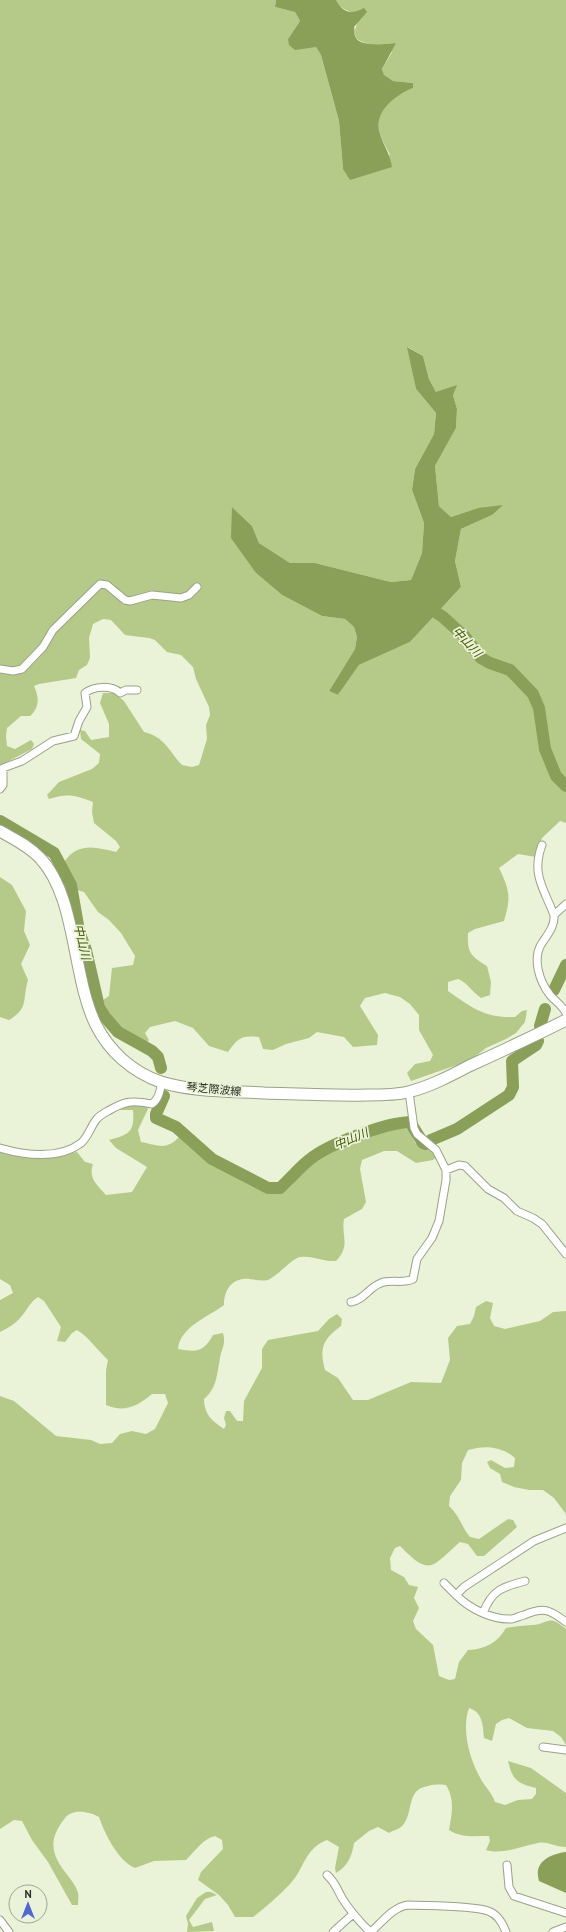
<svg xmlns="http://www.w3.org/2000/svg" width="566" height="1932" font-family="'PT Sans','Noto Sans JP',sans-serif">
<rect width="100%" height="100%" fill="#eaf3d8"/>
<path fill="#b5ca88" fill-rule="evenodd" d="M0 0H276L275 7 295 12 300 21 288 39 316 47 321 55 339 121 343 169 390 155C387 148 381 139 379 132 374 110 396 95 413 88V83L393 81 384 76 382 69 392 52C361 38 343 48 364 9L355 13C346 11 340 8 336 0H566V823L560 821 542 838 536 857 518 854 499 868C510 891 511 897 504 921L475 929 468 933C467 953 471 956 487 966L491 982 490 995 481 998C472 992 467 982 458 979L448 982V991C472 1008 485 1018 515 1017L522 1011 527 1010 525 1022 516 1033 506 1039 486 1048 471 1060 411 1081 407 1073 415 1064 430 1061 433 1055 419 1030V1015L410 1004 400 997 385 993 365 998 360 1006 378 1035 377 1045 353 1047 344 1037 317 1032 309 1038 286 1044 273 1050 263 1049 259 1037C241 1035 238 1038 228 1052L209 1046 193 1028 175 1021 150 1027 145 1033 149 1040 147 1043C123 1031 112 1025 103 1000L109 996 112 968 133 965 135 956 121 933 109 920 98 912 84 892 77 890 73 878 64 862C78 842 95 847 116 852L120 847 116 841 94 823 92 812 93 802C75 795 68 793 49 799L47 795 59 782 92 769 99 763 100 754 81 739 80 730 85 731 91 740 109 737V724L100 703 103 693H114L124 701 144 732C165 737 169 751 182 765L192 767 199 765 207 739 206 725 210 715 209 707 196 679 193 667 181 655 167 652 155 640 149 638 125 635 111 620 103 619 93 624 89 638 90 658 87 665 79 670 76 678 39 684 34 686C39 697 40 707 30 716H21L7 728 6 736 7 746 15 749 31 740 34 744 32 749 1 765 0 770ZM408 347 423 356 429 379 436 392 453 395 457 409 456 428 435 466 439 506 451 517 478 508 492 515 461 529 455 561 461 587 410 642 359 665 338 695 329 691 355 649 357 637 354 627 345 619 322 616 282 595 256 573 232 507 252 526 259 543 290 563H315L391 582 411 580 422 553 424 523 412 490 415 469 434 434 436 413 416 389Z
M0 877 12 885 26 911 24 931 30 945 21 964 28 980C22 1001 29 1008 9 1020L0 1017Z
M127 1098 144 1101 148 1109 138 1130 141 1142C158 1145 166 1151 179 1137 190 1142 196 1149 205 1157 217 1168 254 1189 269 1193 286 1198 293 1183 302 1172 305 1168 310 1165 314 1162 338 1142 374 1134 404 1126L411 1133 415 1143 431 1150 436 1157 433 1160 416 1163 397 1151H384L362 1160 360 1169 366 1202 362 1209 344 1219C341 1237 351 1245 336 1261 323 1262 313 1255 300 1257 293 1258 277 1276 268 1280 259 1282 251 1278 243 1279 229 1281 224 1293 224 1305 208 1317 180 1327 178 1349 196 1352 203 1353 213 1335L223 1333C226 1345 222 1347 220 1358 217 1374 217 1388 204 1399 204 1414 212 1421 224 1429L226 1425 224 1418 226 1411H230L237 1421H243L244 1401 262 1368V1349L268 1340 318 1331 329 1319 337 1314 342 1319 341 1326C323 1339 319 1348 325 1370L338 1378 353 1400H368L411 1382 441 1383 450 1360 448 1338 457 1326 470 1324 474 1316 476 1307 486 1301 493 1303 490 1318 494 1326 505 1329 540 1321 553 1312 566 1311V1514L554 1498 543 1490H529L514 1487 502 1482 500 1474 490 1468 487 1462 491 1460 505 1468 514 1467 515 1458C501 1446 485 1445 468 1450L462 1463 461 1480 450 1496 449 1506C460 1516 461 1526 470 1537L479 1539 508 1519 513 1520 517 1527 484 1556H477L468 1544 460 1542C432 1566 431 1578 400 1546L395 1548 390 1558 391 1570 404 1577 409 1585 418 1587 414 1598 419 1608 413 1621 416 1629 433 1645 439 1676 449 1680 455 1679 459 1662 468 1650C486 1649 497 1643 506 1628 515 1626 523 1626 532 1625 549 1624 548 1613 566 1629V1745L561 1737 553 1731 527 1728 509 1718 502 1720 496 1724 492 1741 484 1738C483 1727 483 1712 469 1708 461 1730 470 1761 482 1781 486 1788 492 1793 495 1802L505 1805 518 1800 532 1799 536 1794V1788C517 1783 513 1781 508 1761L531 1768 566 1793V1847C554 1847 548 1841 538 1843 520 1846 505 1855 486 1850L490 1841 489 1836C475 1836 461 1838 449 1830 452 1813 455 1800 446 1785 437 1784 433 1784 424 1787 407 1792 413 1813 403 1825 400 1829 394 1830 389 1833L378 1827 369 1831 354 1843C352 1856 348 1866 336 1873L335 1868 339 1847 327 1840C304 1849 305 1868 290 1884 279 1896 266 1907 253 1917H235L228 1905 219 1895 198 1880 201 1872 223 1849 222 1840 215 1836C204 1838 194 1852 186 1860L154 1861 135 1868C118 1861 105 1834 99 1817 90 1812 73 1808 65 1818 47 1841 51 1855 69 1877 72 1881 77 1888 78 1893 79 1896 78 1901 78 1905H72L48 1862 32 1840 22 1821 14 1820 0 1829V1396L14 1401 56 1436 91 1440 100 1444 112 1443 120 1434 132 1431 146 1434 155 1429 168 1403 165 1394H152C138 1406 124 1413 106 1405V1370L108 1360C98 1351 88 1336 77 1330L72 1333 65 1342 57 1341 61 1327 44 1301 38 1297C30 1302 27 1310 21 1317 15 1324 8 1328 0 1332V1300L13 1293 10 1285 0 1279V1151L59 1155 77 1152 85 1162 93 1164C88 1178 97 1185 106 1195L132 1192 147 1167 116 1148 109 1140C129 1135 135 1132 133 1110H118L111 1105Z
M206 1892H211L217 1895 205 1899 189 1920 193 1927 212 1922 214 1931 187 1932 188 1924 186 1916 197 1898Z"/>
<path fill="#8a9f58" d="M276 0H336C343 13 351 15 364 8L367 12 354 27C355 29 354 34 355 36 359 48 387 44 396 43L382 69 384 75 393 81 413 83V88C396 95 375 110 379 131 382 143 390 153 392 167L350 180 343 169 339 121 321 55 316 47 295 50 289 45 288 39 300 21 295 12 275 7Z
M407 347 423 356 429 379 436 392 457 385 453 395 457 409 456 428 435 466 439 506 451 517 478 508 503 505 492 515 461 529 455 561 461 587 410 642 359 665 338 695 329 691 355 649 357 637 354 627 345 619 322 616 282 595 256 573 231 538 232 507 252 526 259 543 290 563H315L391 582 411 580 422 553 424 523 412 490 415 469 434 434 436 413 416 389Z
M566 1852V1893L539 1881C533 1862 550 1854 566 1852Z"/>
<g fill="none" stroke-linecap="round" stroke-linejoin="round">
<path stroke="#8a9f58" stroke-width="12" d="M422 610 431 609 443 617 465 637 481 658 490 663 510 670 533 694 539 708 545 749 556 776 566 786
M0 821 54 853 71 885 79 931 86 950 99 1007 105 1017 118 1032 152 1051 158 1057 161 1068
M554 990 566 965
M540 1026 545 1009
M164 1096 156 1114V1118L176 1127 212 1159 268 1188H280C290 1179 299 1168 309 1160 328 1144 385 1123 410 1122L423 1143 426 1144 431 1140 457 1129 509 1095 513 1087 512 1061 536 1045 538 1041"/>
<g stroke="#99a288" stroke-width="9">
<path id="street" d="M0 669 13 671 22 669 43 647 53 630 100 584 107 585 125 600 130 601 152 595 181 598 189 595 197 587
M0 789 3 785V768L22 761 53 741 74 736 79 721 87 707 85 693C94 686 112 685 120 693L126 690H137
M542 845C531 874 544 889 554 915
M566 904 554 915C555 926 548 934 542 943 532 958 539 981 550 995 555 1001 562 1005 566 1013
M0 1148C24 1155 59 1160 81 1143 88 1137 90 1128 96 1120 99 1116 104 1113 108 1111 125 1101 132 1100 152 1104 159 1099 160 1091 162 1082
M446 1170 459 1165 465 1166 488 1189 504 1198 517 1211 533 1218 542 1224 566 1254
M351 1302C364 1300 369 1287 381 1283 391 1279 403 1284 413 1279L417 1259 432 1238 439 1221 446 1180V1170L436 1150 417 1134 414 1128 409 1092
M566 1528 534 1541 464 1587 456 1595C470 1609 492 1620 512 1619 516 1618 520 1616 524 1615 544 1607 549 1609 566 1622
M444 1583 456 1595
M483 1613C492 1590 502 1587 525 1581
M543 1747 566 1750
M507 1865 509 1887 514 1896 566 1913
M327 1875C335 1882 337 1889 342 1898 350 1911 359 1921 370 1932
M0 1920 9 1932
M333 1932 353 1914
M371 1932C382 1922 393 1907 408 1905 429 1906 470 1905 488 1911 497 1914 503 1924 506 1932
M553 1932 566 1927"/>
</g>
<g stroke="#99a288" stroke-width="13">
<path id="secondary" d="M0 831C14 839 29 846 40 858 77 897 72 977 96 1025 109 1051 132 1072 161 1082 193 1092 231 1091 264 1093 298 1094 333 1096 367 1095 381 1095 395 1095 408 1092 429 1087 450 1076 469 1066 502 1051 534 1036 566 1020"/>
</g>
<use href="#street" stroke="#fff" stroke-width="7"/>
<use href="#secondary" stroke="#fff" stroke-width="11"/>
</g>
<g text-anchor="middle" stroke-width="3.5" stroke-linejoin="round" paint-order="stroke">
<g font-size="11" fill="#2a2d23" stroke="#eaf3d8">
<text transform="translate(214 1089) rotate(5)" y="4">琴芝際波線</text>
</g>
<g font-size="12" font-style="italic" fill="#455701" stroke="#eaf3d8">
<text transform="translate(467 642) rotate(47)" y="4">中山川</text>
<text transform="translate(82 942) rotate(77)" y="4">中山川</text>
<text transform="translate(351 1139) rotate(-23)" y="4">中山川</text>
</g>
</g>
<g transform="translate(28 1904)"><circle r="19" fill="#eaf3d8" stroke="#9da490"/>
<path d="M0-3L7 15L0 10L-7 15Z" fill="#5265da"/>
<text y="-6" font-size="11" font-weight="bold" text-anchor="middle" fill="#2a2d23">N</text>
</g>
</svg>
